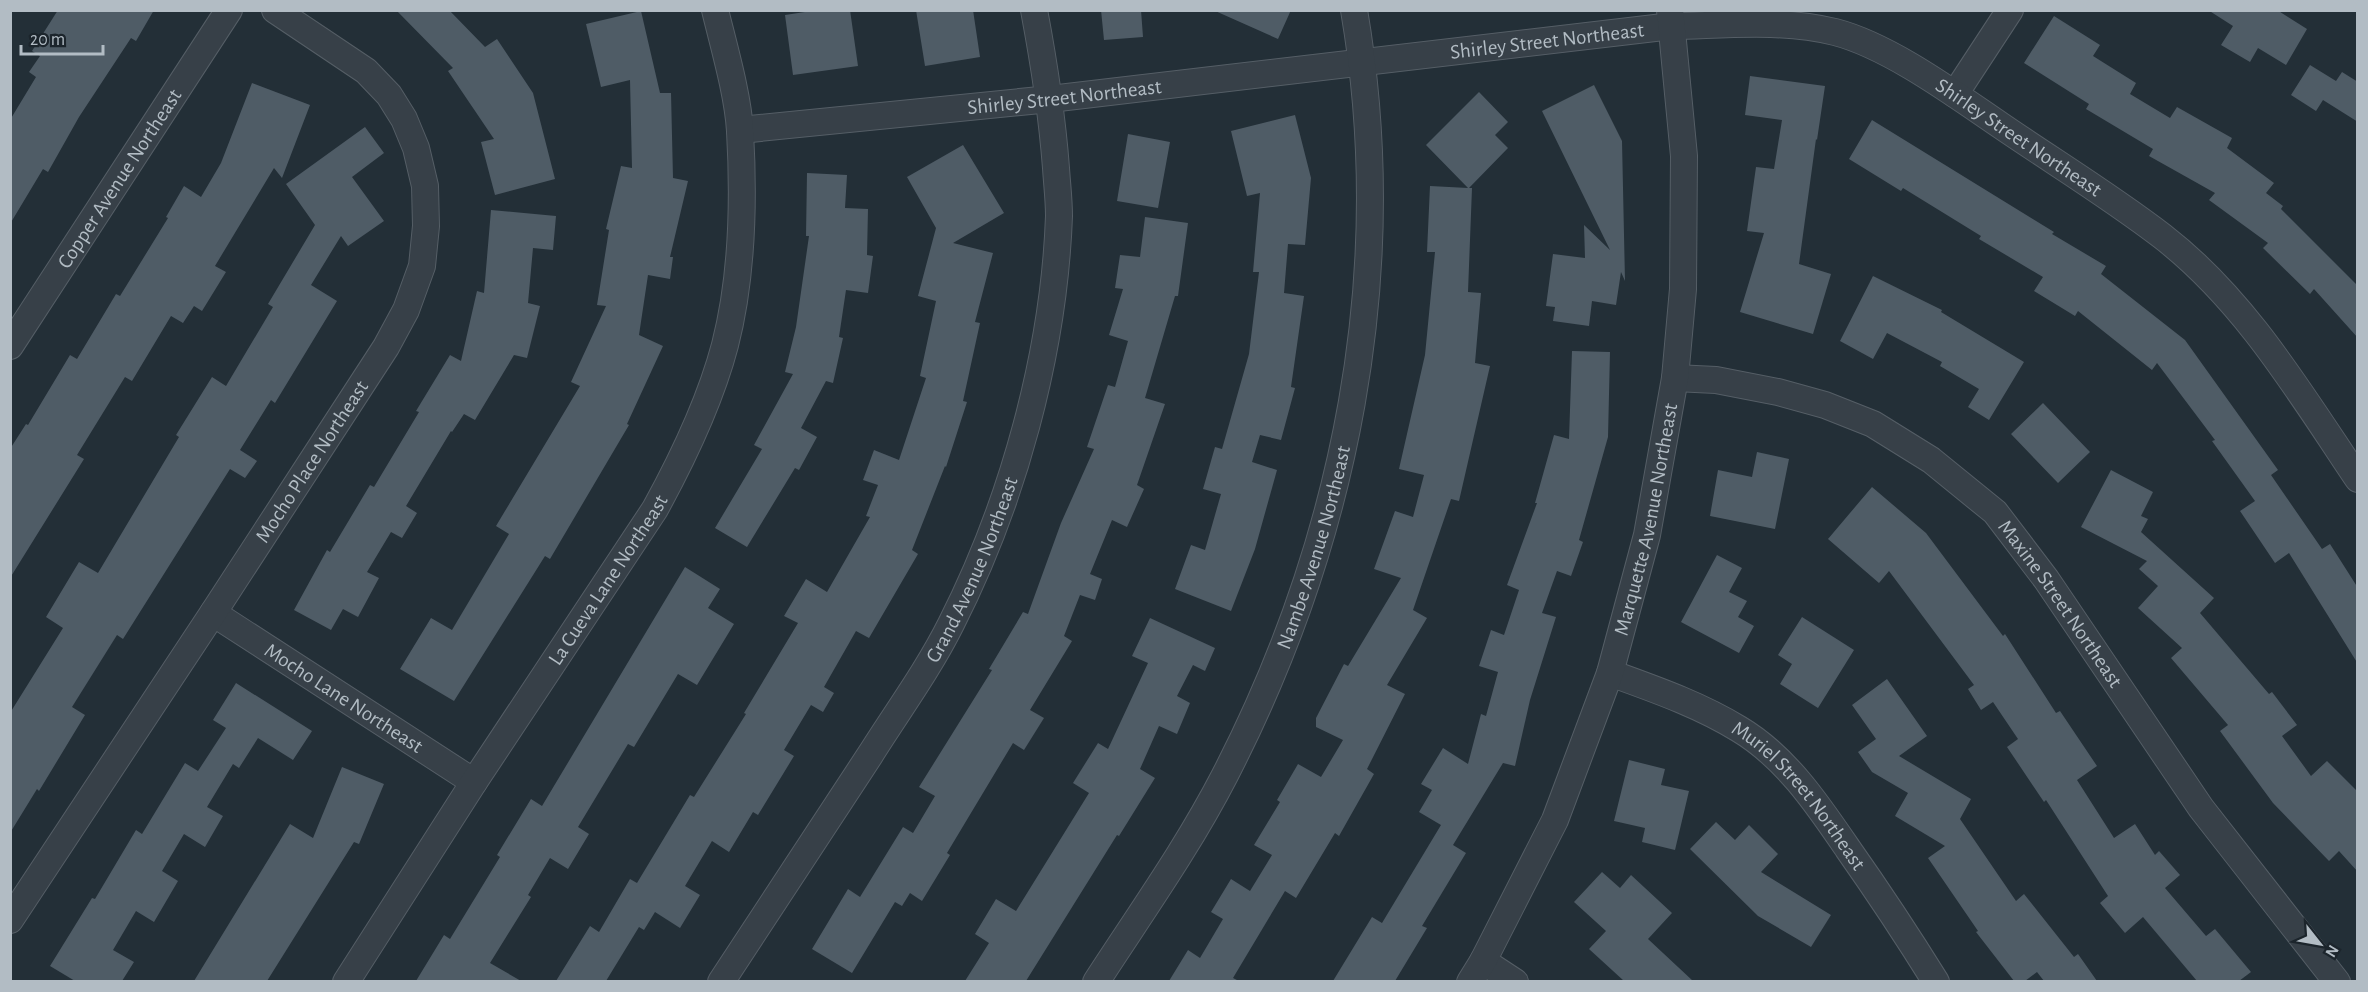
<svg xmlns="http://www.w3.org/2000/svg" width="2368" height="992" font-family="'Alegreya Sans',sans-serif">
<rect width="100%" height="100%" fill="#232f37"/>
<path fill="#4f5c66" d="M58 10H154L136 41 131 38 79 117 48 172 43 169 10 224V120L36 77 29 72 40 56 32 51Z
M396 10H449L485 47 497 39 533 93 555 179 495 195 481 142 494 139 448 71 453 68Z
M818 10H850L858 66 793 75 785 15Z
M916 10H973L980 57 925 66Z
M1101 10H1141L1143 37 1104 40Z
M1213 10H1291L1278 39Z
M2208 10H2277L2307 29 2286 65 2258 48 2250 62 2221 45 2233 26Z
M641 11 660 93H671L673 178 688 181 670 257H673L670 279 648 275 639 335 663 346 627 424 629 425 550 559 545 556 454 701 400 669 431 618 452 630 509 534 496 526 580 386 571 382 606 306 597 305 609 230 606 229 621 166 632 168 630 80 601 87 586 24Z
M2054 16 2100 45 2093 56 2136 83 2130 94 2170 118 2177 107 2232 138 2227 148 2274 183 2266 193 2283 206 2281 209 2358 286V338L2314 289 2310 294 2263 248 2268 243 2209 200 2215 193 2149 156 2153 149 2086 109 2089 104 2024 63Z
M2310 65 2336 81 2342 72 2358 82V122L2323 100 2316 111 2291 95Z
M1750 76 1825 86 1817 140 1816 139 1799 264 1831 274 1813 334 1740 312 1764 233 1747 231 1756 167 1774 169 1782 120 1745 115Z
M252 83 310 105 282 178 274 168 215 266 226 272 202 311 194 306 183 323 171 316 132 381 125 377 77 455 84 459 10 578V449L26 424 28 425 70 355 77 359 116 294 120 296 168 218 166 217 184 186 201 197 221 163Z
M1594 85 1622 141 1625 281 1621 272 1616 305 1592 301 1589 326 1553 321 1555 307 1546 306 1553 254 1585 258 1584 225 1610 250 1542 111Z
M1479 92 1508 122 1495 135 1508 148 1469 188H1472L1468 292 1481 293 1475 363 1490 366 1459 501 1451 499 1413 610 1427 618 1387 685 1405 694 1367 769 1374 774 1339 836 1335 833 1296 898 1285 891 1233 978 1239 981H1169L1188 950 1200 958 1223 919 1211 912 1231 879 1250 891 1272 855 1254 845 1280 802 1277 800 1298 764 1321 777 1343 740 1316 727V718L1344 664 1348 666 1401 578 1374 569 1395 511 1413 517 1424 475 1399 469 1425 355 1435 252H1427L1430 186 1468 188 1426 145Z
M1295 115 1311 178 1305 245 1288 244 1284 293 1304 296 1291 387 1295 388 1281 440 1260 435 1252 462 1277 470 1255 549 1231 611 1175 589 1191 545 1205 550 1221 494 1203 489 1215 447 1222 449 1249 354 1259 272H1253L1260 193 1247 196 1231 131Z
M1872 120 2054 232 2052 234 2106 266 2101 274 2185 340 2278 470 2271 475 2322 549 2330 544 2358 588V664L2289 553 2275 563 2240 511 2255 501 2212 441 2215 440 2157 363 2152 370 2078 311 2075 316 2034 291 2043 277 1979 239 1981 236 1903 188 1901 191 1849 159Z
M365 127 384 153 352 177 384 221 348 246 341 236 311 285 337 301 275 403 271 400 240 450 257 461 245 478 230 469 123 639 117 635 72 707 85 715 39 791 37 789 10 833V713L63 628 46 617 79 562 98 573 179 437 176 435 212 377 226 386 273 307 268 304 315 225 286 184Z
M1128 134 1170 142 1158 208 1117 201Z
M963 145 1004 213 953 243 993 253 975 322 980 323 963 401 967 402 946 467 945 466 912 550 918 554 869 638 856 631 824 687 834 693 823 712 811 705 784 750 794 756 758 815 753 812 729 852 712 841 685 886 700 895 680 928 655 912 644 930 639 927 606 981H556L590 926 599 932 630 879 637 883 690 795 694 797 746 714 744 713 798 623 784 616 806 579 827 592 870 517 866 516 878 485 863 480 874 450 899 460 926 378 920 376 936 301 918 296 936 228 907 177Z
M807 173 847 175 845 208 868 209 867 255 873 256 868 293 846 290 839 337 843 338 833 383 826 381 801 428 817 437 799 470 795 468 747 547 715 528 762 449 754 445 793 374 785 372 796 327 809 236H806Z
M491 210 556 216 553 250 533 248 528 303 540 306 527 358 514 355 475 420 464 414 452 432 451 431 406 506 417 513 402 538 391 532 367 572 379 578 358 617 343 609 331 630 294 610 327 550 330 552 370 485 374 487 419 412 416 411 450 355 461 361 477 291 484 293Z
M1145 217 1188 223 1178 296H1175L1145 398 1165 404 1137 485 1144 489 1127 527 1112 520 1090 574 1102 579 1095 600 1080 595 1064 636 1072 641 1030 710 1044 718 1024 750 1013 743 947 853 950 855 922 901 910 893 902 906 895 902 852 973 812 949 848 889 860 897 903 827 913 833 935 796 919 787 992 670 989 669 1023 612 1028 614 1061 523 1094 449 1087 447 1108 385 1115 387 1128 341 1109 335 1123 289 1115 288 1120 255 1140 257Z
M1873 276 1942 310 1941 312 2024 362 1989 420 1968 407 1979 389 1940 366 1942 362 1887 333 1873 359 1840 341Z
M1572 351 1610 352 1608 437 1579 540 1583 542 1571 576 1557 571 1542 613 1556 617 1530 700 1515 766 1503 763 1453 845 1466 853 1422 926 1427 928 1395 981H1333L1372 917 1382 923 1441 825 1419 812 1432 790 1421 784 1443 748 1468 764 1481 714 1486 716 1498 672 1479 666 1491 630 1504 635 1519 590 1507 585 1537 503H1535L1554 435 1569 439Z
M2043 403 2090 452 2058 483 2011 434Z
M1757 452 1789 459 1775 529 1710 516 1718 470 1752 477Z
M2111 470 2153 492 2141 516 2148 519 2141 532 2214 598 2200 613 2269 694 2272 692 2297 725 2282 736 2311 776 2327 761 2358 792V872L2339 851 2329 861 2273 803 2220 731 2228 725 2171 658 2182 648 2138 608 2158 586 2139 569 2147 561 2081 527Z
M1872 487 1926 533 2003 636 2005 634 2056 713 2060 711 2097 766 2077 780 2114 838 2135 824 2155 855 2159 851 2180 875 2165 888 2206 936 2215 929 2251 972 2239 981H2197L2143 917 2125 933 2100 903 2108 896 2046 800 2044 802 2007 747 2018 739 1993 702 1981 710 1968 689 1974 685 1889 571 1879 583 1828 539Z
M1717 555 1742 568 1729 592 1747 601 1738 617 1754 626 1739 653 1681 622Z
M685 567 720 589 708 608 734 624 697 685 678 674 634 747 628 744 578 827 589 834 568 869 550 858 528 895 531 897 490 963 521 981H416L444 935 450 939 500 857 497 855 531 799 542 806Z
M1802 617 1854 650 1818 708 1780 684 1792 664 1778 655Z
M1150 618 1215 648 1205 671 1193 665 1177 696 1190 703 1177 734 1159 726 1140 769 1155 778 1119 836 1117 835 1026 981H965L989 943 975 934 996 899 1016 911 1089 793 1073 783 1098 743 1108 749 1148 663 1132 656Z
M1887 679 1927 736 1899 756 1971 799 1960 819 2016 901 2024 894 2074 957 2078 954 2097 981H2044L2037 972 2025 981H2014L1976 932 1978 931 1928 858 1945 846 1895 816 1908 793 1872 772 1858 752 1876 739 1852 705Z
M236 683 312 731 293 760 258 738 239 768 233 764 207 807 223 816 205 847 184 834 162 871 178 881 154 922 136 911 113 950 134 962 122 981H75L50 966 92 898 95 899 136 830 142 834 185 763 198 771 226 728 213 720Z
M1629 760 1665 769 1661 785 1689 791 1675 850 1642 842 1645 828 1614 821Z
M342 767 384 784 359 844 354 842 267 981H194L290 824 313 838Z
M1716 822 1735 840 1749 825 1778 854 1761 872 1831 915 1811 947 1758 916 1690 849Z
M1602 872 1620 888 1631 875 1672 913 1648 939 1693 981H1624L1589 949 1606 931 1574 902Z"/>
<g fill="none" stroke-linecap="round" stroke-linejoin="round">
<g stroke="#555e66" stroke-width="28">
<g id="street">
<path d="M1955 94 2010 10"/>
<path id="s1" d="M740 130 1050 99 1672 26C1726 25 1782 19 1835 32 1889 46 1953 93 2000 125 2054 162 2110 196 2162 236 2245 300 2300 393 2358 479"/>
<path id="s2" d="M10 346 229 10"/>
<path id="s3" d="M1675 378 1716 380 1778 392 1825 405 1873 424 1931 460 1995 512 2046 579 2201 808 2337 982"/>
<path id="s4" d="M213 613 474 782"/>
<path id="s5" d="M1610 673C1654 689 1698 704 1739 729 1786 757 1818 805 1848 849 1879 893 1908 937 1936 982"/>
<path id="s6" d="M10 920 213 613 386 347 406 310 422 266 426 226 425 186 416 148 404 119 389 95 366 71 275 10"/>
<path d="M1483 961 1515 982"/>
<path id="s7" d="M346 982 474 782 655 509C683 458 710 402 725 345 742 279 744 200 740 131 738 95 724 47 715 10"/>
<path id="s8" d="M721 982C771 906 820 831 870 755 897 712 928 670 951 624 1013 502 1054 353 1059 216 1059 200 1057 184 1056 168 1052 115 1044 63 1034 10"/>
<path id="s9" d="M1096 982C1140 914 1188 847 1225 775 1346 540 1399 273 1354 10"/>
<path id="s10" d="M1470 982 1483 961 1555 820 1610 673 1647 535 1675 378 1683 289 1684 156 1670 10"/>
</g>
</g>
<use href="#street" stroke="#374048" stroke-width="26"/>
</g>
<g text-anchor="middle" stroke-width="5" stroke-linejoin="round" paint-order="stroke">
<g font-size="21" fill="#b2bcc4" stroke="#1c252c">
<text dy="7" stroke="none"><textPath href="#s1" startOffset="812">Shirley Street Northeast</textPath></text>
<text dy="7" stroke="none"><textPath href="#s1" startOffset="326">Shirley Street Northeast</textPath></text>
<text dy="7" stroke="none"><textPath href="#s1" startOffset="1314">Shirley Street Northeast</textPath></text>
<text dy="7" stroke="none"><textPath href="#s2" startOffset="200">Copper Avenue Northeast</textPath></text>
<text dy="7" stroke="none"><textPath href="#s6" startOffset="549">Mocho Place Northeast</textPath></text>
<text dy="7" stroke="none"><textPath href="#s10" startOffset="498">Marquette Avenue Northeast</textPath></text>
<text dy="7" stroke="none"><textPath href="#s9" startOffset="489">Nambe Avenue Northeast</textPath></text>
<text dy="7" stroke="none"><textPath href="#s8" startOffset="484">Grand Avenue Northeast</textPath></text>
<text dy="7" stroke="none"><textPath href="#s7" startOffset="480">La Cueva Lane Northeast</textPath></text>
<text dy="7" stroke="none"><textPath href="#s3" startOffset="468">Maxine Street Northeast</textPath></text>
<text dy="7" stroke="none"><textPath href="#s4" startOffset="156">Mocho Lane Northeast</textPath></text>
<text dy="7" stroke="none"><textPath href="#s5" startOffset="231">Muriel Street Northeast</textPath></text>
</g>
</g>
<rect width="2368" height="992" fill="none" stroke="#b2bcc4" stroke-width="24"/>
<g transform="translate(2320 944) rotate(121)" stroke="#1c252c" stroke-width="4.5" paint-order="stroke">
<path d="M0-4.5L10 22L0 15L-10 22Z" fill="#b2bcc4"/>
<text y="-9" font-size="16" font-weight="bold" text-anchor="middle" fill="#b2bcc4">N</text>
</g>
<path d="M21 45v9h82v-9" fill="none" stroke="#b2bcc4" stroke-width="3"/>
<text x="30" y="45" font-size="18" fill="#b2bcc4" stroke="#1c252c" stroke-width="4.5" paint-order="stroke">20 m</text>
</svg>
